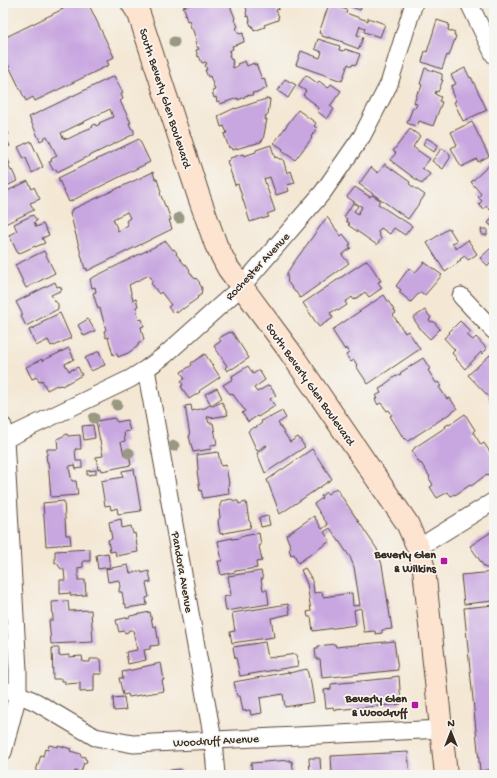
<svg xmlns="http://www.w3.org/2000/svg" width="497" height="778" font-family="'Gochi Hand',sans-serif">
<rect width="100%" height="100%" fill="#f6f6f2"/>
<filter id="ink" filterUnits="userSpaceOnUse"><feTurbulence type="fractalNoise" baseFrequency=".025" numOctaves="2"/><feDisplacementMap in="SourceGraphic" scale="8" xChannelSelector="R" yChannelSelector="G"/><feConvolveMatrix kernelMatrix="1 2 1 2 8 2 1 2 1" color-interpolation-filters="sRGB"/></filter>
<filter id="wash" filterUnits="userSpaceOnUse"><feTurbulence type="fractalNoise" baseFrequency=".012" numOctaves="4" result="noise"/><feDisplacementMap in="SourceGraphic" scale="16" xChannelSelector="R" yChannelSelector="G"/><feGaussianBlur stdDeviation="0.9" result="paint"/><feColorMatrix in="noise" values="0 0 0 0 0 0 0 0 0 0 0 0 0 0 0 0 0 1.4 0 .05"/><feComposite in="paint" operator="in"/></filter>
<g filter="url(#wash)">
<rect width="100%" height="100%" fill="#f4e8d5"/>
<g id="blocks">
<path fill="#c8a6e0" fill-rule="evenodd" d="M60 3H88L114 57 107 61 109 65 35 101 33 97 26 101 3 54V43L6 42 4 38 63 9Z
M192 3H229L235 18 234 19 235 22H236L238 27 236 28 239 34 243 33 244 42 232 46 233 49 229 51 230 54 229 55 231 60 232 59 233 63H232L233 68 238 66 237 64 245 61 247 66 254 63V65L256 64 262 79 264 78 267 88 257 93V92L252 93 253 95 244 96 245 97 238 100V98L220 104 219 101 217 102 216 97 214 98 212 91 215 90 210 76 208 77 205 70H207L205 65 207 64 206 62 202 63 199 56 198 57 196 50 199 49 198 47H197L195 42H197L192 28H191L189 20 187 21 185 14 186 13 183 7 192 4Z
M251 3H279L280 6 278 7 279 9 276 10 279 17H278V20L264 25 265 27 254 31 252 25 251 26 249 21H250L249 16 247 17 246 12 247 11 246 7 251 5Z
M340 3H363L360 10Z
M329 4 347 10 346 13 368 21V18L385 24 380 37 364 32 365 28 360 26 357 35 363 37 359 49 343 43V42L328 37V38L322 36V34L319 33Z
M437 20 449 24 448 30 455 33 454 35 456 36 449 56 447 55 442 69 422 62 425 51 427 52Z
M318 39 340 46 339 50 344 51 345 49 360 54 356 65 353 64 352 66 348 64 342 81 296 65 301 51 320 58 322 52 315 49Z
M425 68 442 74V78L441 80H443L438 92 436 91 435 94 441 97 439 101 442 102 433 126 419 121 417 127 407 123 413 107 415 108 417 104 414 103 418 91H420L422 85 420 84Z
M465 68 470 78 471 77 487 110 463 121 454 102 456 101 452 93 453 92 451 86 456 84 451 75Z
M306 75 317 83 319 81 328 88 331 84 341 91 330 106 334 109 327 119 317 111 319 108 314 105 315 104 303 95 306 91 298 86Z
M114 76 123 93 121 94 123 99 120 101 131 123H129L131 128 134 130V134L57 172 56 169 53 170 49 162 52 161 51 159 57 156 47 136 43 138 44 139 40 141 29 117ZM110 109 113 117 99 123 100 124 96 126 95 124 92 126 93 127 80 132V133L68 139 63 138 61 133Z
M285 79 296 85 288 98 278 91Z
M269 98V100L270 99 268 115H266L265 120 267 119 263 140 261 141V142L232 150 231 147 229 148 224 134 227 133 224 126 221 127 218 116 235 108V109Z
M298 110 316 123 314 126 317 128 311 137 312 138 295 160 282 151 283 149 274 143Z
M472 122 489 156 478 162 477 159 461 167 451 148 457 145 451 132Z
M3 126H4L9 134 5 136 10 146 3 149Z
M410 129 420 136 413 147 430 159 422 168 430 174 422 184 390 160 396 153 393 151Z
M427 138 438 145 434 152 423 144Z
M139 139 150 162 69 202 58 178Z
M31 141 43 167 32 173 26 158 24 159 18 147Z
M271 145 275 158 277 157 279 159H283L287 173 291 171 295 183 287 185 289 191 276 195 270 177 264 179 275 211 267 214 269 217 262 219V218L250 222 238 184 235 185 227 161 230 160V158L243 154 244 156 256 152V150Z
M442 148 450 154V158L443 169 432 161Z
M7 157 10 164 8 165 11 171 12 170 17 181 3 188V159Z
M494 161V206L490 210 487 206 483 209 479 204 482 201 478 197 481 194 471 182Z
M385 164 410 182 409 184 425 195 408 219 359 184 371 167 378 173Z
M153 172 155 179H157L161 192 160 193 165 206H166L171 220H169L172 229 87 271V268L85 269 70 213 71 212V210ZM127 212 130 218 126 221 128 225 118 231 113 219Z
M28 181 32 189 34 187 40 199 30 203 34 210 3 225V193Z
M355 187 370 197 372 195 380 200 378 204 402 220H403L412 226 405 235 394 228 390 234 381 228 378 232 381 239 377 245 348 225 350 224 346 221 347 219 344 217 353 203 358 206 354 211 358 214 362 207 347 197Z
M33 215 37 221 34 222 36 227 43 224 49 235 42 238 45 243 35 247V246L18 254 9 235 17 231 14 224Z
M494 215V228L488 223Z
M327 217 341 236 343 234 351 244 349 245 351 248 342 255 349 263 300 298 296 292H295L287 281 288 280 287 277V273L292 265Z
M449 228 457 241 452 243 456 249 468 240 477 254 468 260 465 256 460 259 461 260 457 262 458 263 445 272 427 243Z
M481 229H487V235H482Z
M166 241 173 250 174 249 177 253 176 254 185 265 186 264 190 270 189 271 195 279 196 278 200 283H199L202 288 201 295 197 297 198 298 183 309V308L177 313 176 311 173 313 168 307 171 305 161 292 159 294 151 283 153 281 149 275 129 285 133 300 136 299 138 306 136 307 139 320 142 319 144 326 141 327 144 340 138 344V346L128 353 118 357 117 354 113 355 108 337 106 338 104 331 106 330 100 308 98 309 93 293 96 292 95 287 92 288 90 279Z
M491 248 494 252V260L488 266 480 258Z
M44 251 55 273 26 288 15 265Z
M367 260 381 281 378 282 382 288 369 297 365 292 354 300 352 297 345 302 347 305 338 311 337 309 330 313 333 318 319 327 303 303Z
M424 262 442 275 425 295 420 292 411 302 399 292 401 290 396 286 409 268 415 273Z
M55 282 57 287 60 286 62 290 51 295 55 301 58 304V309L26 326 21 316 23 315 16 302Z
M384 295 396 313 393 315 405 333 408 331 420 349 368 384 356 366 357 365 354 360 351 362 346 355 349 353 346 348 345 350 332 330Z
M425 310 431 318 429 320 431 322 433 321 440 329 430 339 422 331 413 318Z
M60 313 71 338 54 346 53 345 51 346 48 340 36 346 29 330 42 324 41 322Z
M88 319 95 331 84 336 78 325Z
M460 321 471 332 467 335 473 340 476 337 487 349 482 354 481 352 465 369 456 359H457L452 353 455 350 444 338 450 333 449 332Z
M230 332V333L232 332 249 358 232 369V368L227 371 225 368 227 366 214 346 221 341 219 338Z
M69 348 74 359 65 364 69 371 78 367 82 375 62 386 61 385 57 386V385L47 390 42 380 39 382 37 377 32 379 26 367 42 359V361Z
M99 351 105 365 91 371 85 358Z
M205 354 220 377 199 391 200 392 189 399 181 386 183 385 181 381 185 379 181 372 192 365 191 363Z
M490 355 494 360V406L488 400 490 398 468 375Z
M423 358 430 369 428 370 436 383 438 382 441 386 439 387 447 399 450 398 457 409 408 441 405 438 404 439 390 416 392 415 389 410 387 411 382 404 380 403 378 405 375 399 377 398 375 396 381 393 379 389 384 386V385L396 376V377L401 374 400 373Z
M248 366 253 374 259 370 265 380 254 388 257 392 269 385 276 395 270 399 275 406 258 417 257 416 248 422 242 413 245 411 232 393 230 394 223 385 233 379 232 376Z
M217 388 222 398 211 405 205 394Z
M222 402 228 415 210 418V417H207L209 423H213L217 444 211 445V449L193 452 189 436H190L185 406 191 405 192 411 205 408 210 405 212 406Z
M282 411 286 418 278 423 290 442 298 437 305 447 265 473 257 453 267 446 266 445 257 451 248 431 254 427 255 428 262 423 261 421 270 416 271 417Z
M465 414 475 430 473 432 481 445 484 443 494 458V473L488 475 487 474 474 484 471 486 470 485 455 495V494L451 496 448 492 437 498 430 487 433 485 429 478 430 477 421 463 420 464 412 451 414 449V448L446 427 445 426 449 424V425Z
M114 418 117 422 127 420 130 431 124 432 125 441 121 442 124 455 129 454 131 465 102 471 101 468 98 469 96 457 103 456 96 421Z
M93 425 95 438 84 440 82 426Z
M67 434 68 436 80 435 81 449H75L76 461H82V468L76 469 75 465 70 466 69 468 72 481H76L78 495 51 497 48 462H47L46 455H47V449H58L57 439Z
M312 449 332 479 280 514 267 480Z
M218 452 221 466 226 465 229 484H228L229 494 203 498 201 490 200 491 197 471 198 470 197 455Z
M134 469 141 511 118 514 117 508 111 510 110 505 105 506 101 481 123 477 122 471Z
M96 470V474L87 475V471Z
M336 488 377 549 379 555 382 565 392 629 382 630V633L376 634 375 631 364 632 361 608 354 610 356 625 313 631 311 617H308L307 612 311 611 307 584 301 570 305 568 310 576 313 583 314 593 322 592 323 597 352 593 353 606 360 605 354 567 350 557 330 528 324 532 330 541 298 563 294 554 291 555 289 549 291 548 286 535 314 516 322 529 328 525 314 504 322 498 321 496 326 492 328 494Z
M231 499 235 501H238L239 504 246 502 249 521 251 523 250 528 220 534 218 521 220 517 219 510H220V505L222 501Z
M64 501 66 535H70L71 544 46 546 43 503Z
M268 516 270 525 261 527 259 518Z
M121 519 122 528 131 526 133 534 135 533 138 552 116 556 115 551 110 552 108 540 112 539 109 522Z
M494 530V566L491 568H485L470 546Z
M259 533 261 545 259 546 262 561 256 562 257 568 235 571V572L221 575 218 561H222L218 541 232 538V539L240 538 239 537Z
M90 549V561H83V567L78 568V580H85L86 595 71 596 70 593 60 594V580H65L64 570 60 568 57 563H55V551Z
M108 553 110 567 98 569 96 555Z
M128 565 130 573 141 571 142 573 149 571 151 582 146 583 149 597 146 598 147 605 126 608V604H124L122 592H119V590L120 586 119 580 108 582 106 569Z
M261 571 263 579H261L263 590H267L269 604 226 611 224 597 231 595 228 576Z
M494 572V601L464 604 461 575Z
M68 601 69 611 91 610 93 642 51 644 49 620H53L52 602Z
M288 604 290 614 271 618 274 637 232 643 230 632 235 631 232 613Z
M494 605V769L480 771 464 608Z
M150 612 153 627 156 626 159 645 150 646V649L144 650 146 660 128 664 126 652 137 650 133 630H129L128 632 125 633 124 631 119 632 116 620 130 617V616Z
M394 641 398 670 322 678 320 659H316L315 648H318V646L335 644 336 647Z
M265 642 268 658 296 654 298 666 240 676 236 658H235L233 647Z
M52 648H59V656L69 655V657L82 656 83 662H90V659H101L102 674H94V691L80 692V683L65 684V681H62V679H53Z
M161 663 164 680H162L164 691 129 697 128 694 123 695 119 678H123L122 672 142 668V667Z
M307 669 309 678H310L314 702 285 707 283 694 260 698 262 713 251 715 250 710 243 711 240 696H237L234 682 289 672V673Z
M399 676 401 704 334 710 333 707 326 708 324 690 331 689V684L392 678V677Z
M124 697 126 710 114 711 113 698Z
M49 745 58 747V745L71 749 70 751 81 754 80 756 85 757V759L87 760 86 763H84L81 772 75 771 74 775H50L36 771 41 755 43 756 45 749 48 750Z
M408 752 410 775H334V773H332L331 756Z
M309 758H320L321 775H310Z
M290 760V762L292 761 294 775H252L251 763Z
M180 769 181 775H145V774L152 773V772Z"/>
</g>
</g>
<g filter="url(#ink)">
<use href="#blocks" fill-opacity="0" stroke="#574639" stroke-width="1"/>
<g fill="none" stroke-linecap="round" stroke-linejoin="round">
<g stroke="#574639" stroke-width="19">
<path id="street" d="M469 3 494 55
M461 296 494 331
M146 369 213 740 216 775
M3 426 5 439 18 670V694L3 752
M3 440 130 379 146 369 165 355 241 287 323 192 362 136 389 84 414 3
M418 548 494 501
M3 690 18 694 36 702 95 737 133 744 442 729"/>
</g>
<g stroke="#574639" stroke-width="24">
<path id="secondary" d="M132 3 139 14 199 197 216 245 228 268 288 349 407 523 418 548 424 569 446 775"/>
</g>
<use href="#street" stroke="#fff" stroke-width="17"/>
<use href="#secondary" stroke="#fde4d1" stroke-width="22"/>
</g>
<g fill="#999882">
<circle cx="174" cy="42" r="5.5"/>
<circle cx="179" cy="218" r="5.5"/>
<circle cx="117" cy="405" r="5.5"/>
<circle cx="94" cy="418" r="5.5"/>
<circle cx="174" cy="446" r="5.5"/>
<circle cx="129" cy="453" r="5.5"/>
</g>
</g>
<g fill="#b5179e" stroke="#f6f6f2" stroke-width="1.5">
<rect x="440" y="557" width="8" height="8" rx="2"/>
<rect x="411" y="701" width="8" height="8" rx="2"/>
</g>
<g text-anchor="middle" stroke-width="3.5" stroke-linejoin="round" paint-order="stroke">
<g font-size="12" fill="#3b2a1e" stroke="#f6f6f2">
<text transform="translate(166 98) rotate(72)" y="4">South Beverly Glen Boulevard</text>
<text transform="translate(257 266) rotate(-47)" y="4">Rochester Avenue</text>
<text transform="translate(311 384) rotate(55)" y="4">South Beverly Glen Boulevard</text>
<text transform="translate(183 572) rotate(80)" y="4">Pandora Avenue</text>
<text transform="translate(216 740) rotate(-3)" y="4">Woodruff Avenue</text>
</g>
<g font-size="12" font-weight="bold" fill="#3b2a1e" stroke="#f6f6f2" text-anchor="end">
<text x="436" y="558">Beverly Glen<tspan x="436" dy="14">&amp; Wilkins</tspan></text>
<text x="407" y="702">Beverly Glen<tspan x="407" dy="14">&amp; Woodruff</tspan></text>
</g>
</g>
<rect width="497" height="778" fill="none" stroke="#f6f6f2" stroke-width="16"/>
<g transform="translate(451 732)" stroke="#f6f6f2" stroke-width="3" paint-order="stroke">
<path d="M0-3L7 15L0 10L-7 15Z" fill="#3b2a1e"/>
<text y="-6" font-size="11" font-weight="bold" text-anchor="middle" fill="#3b2a1e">N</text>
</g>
</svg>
